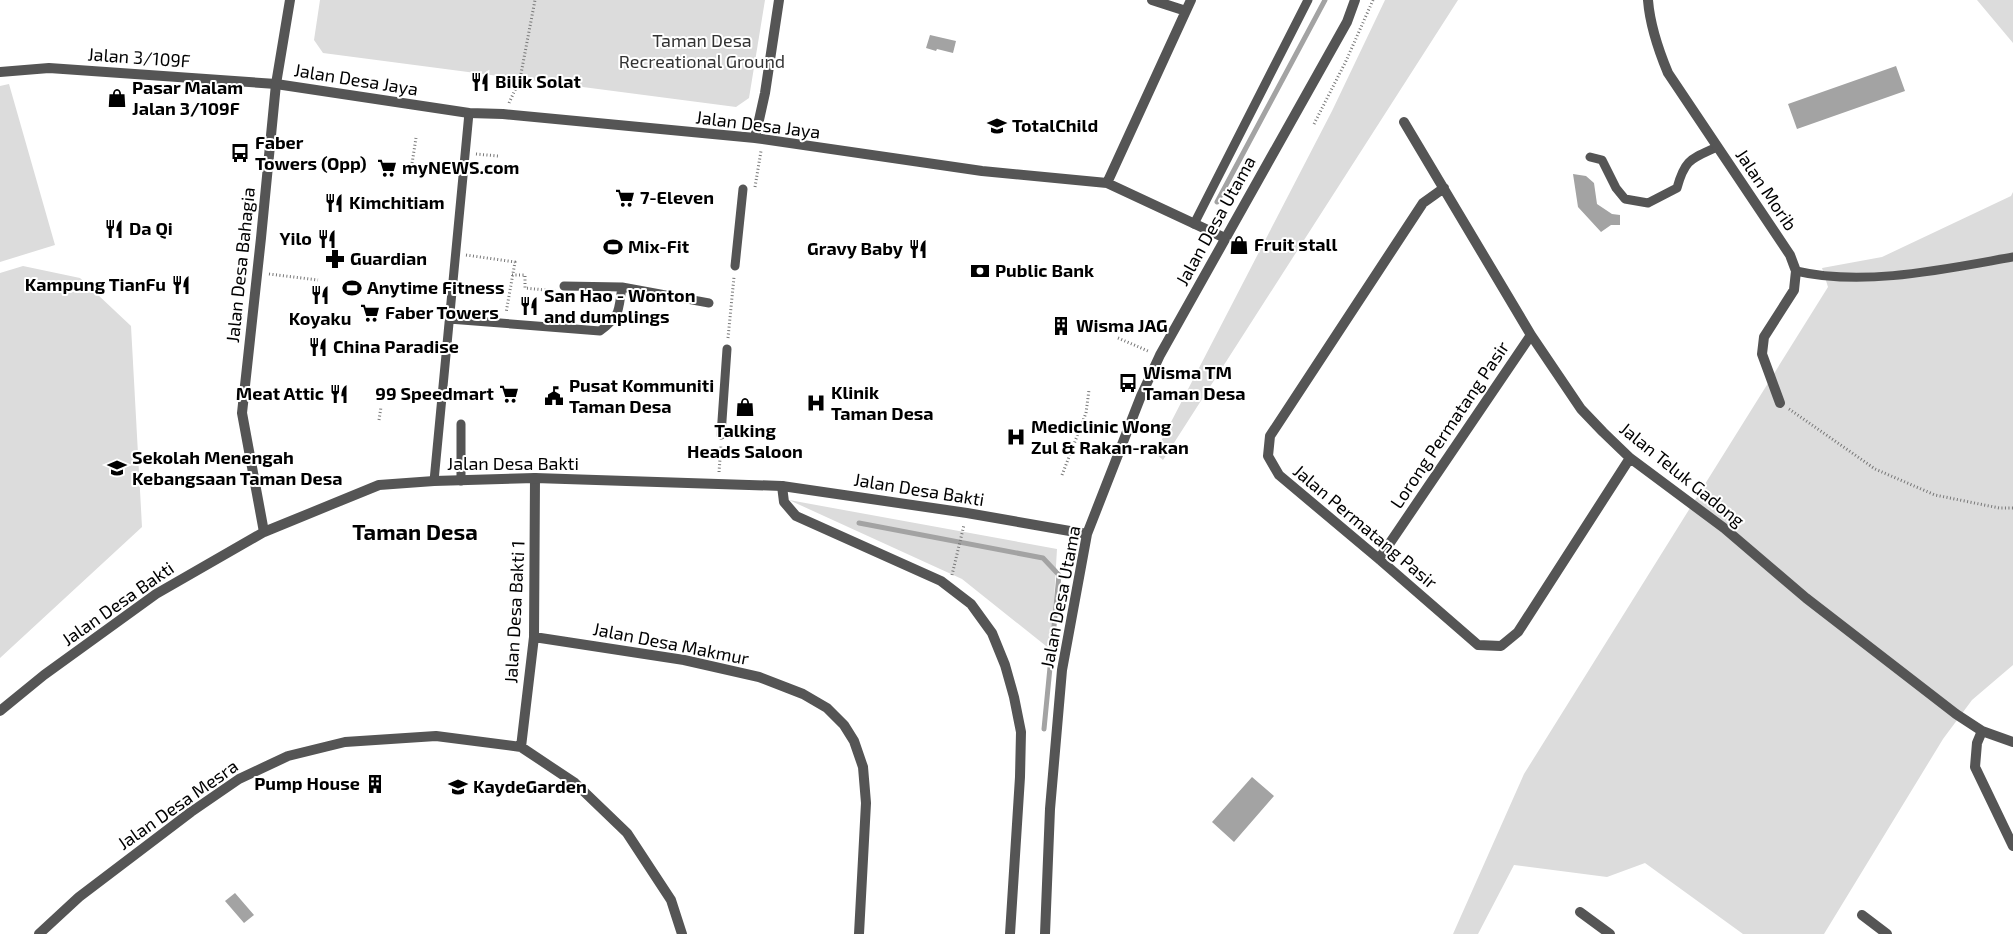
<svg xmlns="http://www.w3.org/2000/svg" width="2013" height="934" font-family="'Exo 2',sans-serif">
<rect width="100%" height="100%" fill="#fff"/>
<path fill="#dcdcdc" d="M320 0H765L749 98 736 107 323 53 314 40Z
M1385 0H1458L1163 460 1155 453 1332 111Z
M1977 0H2013V43Z
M9 84 55 245 0 262V86Z
M2013 192V665L1972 700 1943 739 1824 934H1743L1645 863 1607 877 1514 865 1478 934H1453L1524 774 1828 287 1822 268 1882 257 2011 196Z
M23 266 80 278 131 326 142 527 0 658V273Z
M789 500 1057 549 1051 650 962 579Z"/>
<path fill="#a3a3a3" d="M930 35 956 41 953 53 937 49 936 51 926 48Z
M1896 66 1905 91 1797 129 1788 104Z
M1573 174 1586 176 1594 183 1597 204 1612 214 1620 215V225H1611L1601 232 1578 207Z
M1252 777 1274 796 1234 842 1212 822Z
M235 893 254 915 244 923 225 901Z"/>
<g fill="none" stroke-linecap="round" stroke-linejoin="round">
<path stroke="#a3a3a3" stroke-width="5" d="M1217 202 1325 0
M859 523 1043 558 1059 575 1044 729"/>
<path stroke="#777" stroke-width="3" stroke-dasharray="1 2.5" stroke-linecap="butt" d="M509 103 520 79 535 0
M1314 124 1346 61 1373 0
M476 154 498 156
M411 170 416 138
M755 187 761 151
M466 255 515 262 506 313
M269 274 318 280
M512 275H525V288L555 291
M728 338 734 277
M1118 338 1148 351
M1789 409 1875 469 1935 495 1999 508H2013
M379 420 381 407
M719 472 721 446
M1062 475 1086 413 1089 390
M952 575 964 525"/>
<path stroke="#555" stroke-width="9" d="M1590 157 1602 160 1616 188 1625 199 1648 203 1677 188C1685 159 1691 159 1717 147
M1194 224 1308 0
M735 266 743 189
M1796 271C1864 287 1945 269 2013 257
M564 286 622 287 709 303
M449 319 600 331C621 315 618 312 622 287
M721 435 727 349
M434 481 469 113
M461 481V424"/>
<path stroke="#555" stroke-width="10" d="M1152 0 1186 11
M1648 0C1650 26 1658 49 1668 73L1790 255 1796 271 1794 290 1764 337 1762 354 1780 403
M0 72 49 68 276 84 469 113 503 114 755 138 982 171 1107 183 1225 238
M1404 122 1531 335 1581 409 1603 432 1630 458 1724 528 1806 598 1956 714 1982 731 2013 742
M755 138 765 93 779 0
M1107 183 1191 0
M1444 188 1423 203 1270 436 1268 456 1279 475 1379 559 1478 645 1501 646 1518 632 1630 458
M782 486 784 502 796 516 941 581 971 604 992 633 1005 665 1014 697 1021 732 1020 777 1010 934
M1379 559 1531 335
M534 637 684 660 759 677 803 694 827 708 844 725 854 741 863 767 866 803 859 934
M1982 731 1977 743 1975 767 2013 846
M521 747 534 637 535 478
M1580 912 1610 934
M1862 915 1887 934
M39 934 79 897 191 812 239 779 288 756 345 742 436 736 521 747 575 783 627 833 671 900 682 934"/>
<path stroke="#555" stroke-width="10" d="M264 532 242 413 261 238 276 84 290 0
M0 711 44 675 156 594 264 532 379 485 434 481 535 478 782 486 967 513 1087 534
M1045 934 1050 809 1062 670 1087 534 1141 396 1160 355 1347 22 1355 0"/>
</g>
<defs>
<g id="restaurant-bare" transform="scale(1.5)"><path d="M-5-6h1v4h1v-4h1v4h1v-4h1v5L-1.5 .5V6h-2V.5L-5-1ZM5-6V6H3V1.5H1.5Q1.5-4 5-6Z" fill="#000" stroke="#fff" stroke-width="2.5" paint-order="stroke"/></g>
<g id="shop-bare" transform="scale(1.5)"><path d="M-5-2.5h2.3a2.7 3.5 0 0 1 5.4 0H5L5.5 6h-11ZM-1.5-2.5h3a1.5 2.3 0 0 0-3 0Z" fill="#000" stroke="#fff" stroke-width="2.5" paint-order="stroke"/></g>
<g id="school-bare" transform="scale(1.5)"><path d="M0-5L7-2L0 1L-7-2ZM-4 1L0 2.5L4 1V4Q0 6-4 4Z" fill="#000" stroke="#fff" stroke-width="2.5" paint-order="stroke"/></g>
<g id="bus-bare" transform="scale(1.5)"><path d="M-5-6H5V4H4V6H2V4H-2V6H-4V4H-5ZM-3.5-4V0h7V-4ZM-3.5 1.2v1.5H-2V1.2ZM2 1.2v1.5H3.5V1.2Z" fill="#000" stroke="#fff" stroke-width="2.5" paint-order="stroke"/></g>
<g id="supermarket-bare" transform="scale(1.5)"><path d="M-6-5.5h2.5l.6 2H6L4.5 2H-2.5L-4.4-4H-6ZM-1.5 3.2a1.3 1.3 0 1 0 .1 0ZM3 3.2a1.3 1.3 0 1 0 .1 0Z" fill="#000" stroke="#fff" stroke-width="2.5" paint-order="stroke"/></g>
<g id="stadium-bare" transform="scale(1.5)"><path d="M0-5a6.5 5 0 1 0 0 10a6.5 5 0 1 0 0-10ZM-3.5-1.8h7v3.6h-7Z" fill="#000" stroke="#fff" stroke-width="2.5" paint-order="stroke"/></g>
<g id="pharmacy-bare" transform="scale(1.5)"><path d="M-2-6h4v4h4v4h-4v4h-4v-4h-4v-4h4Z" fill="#000" stroke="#fff" stroke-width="2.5" paint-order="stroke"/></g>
<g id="bank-bare" transform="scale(1.5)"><path d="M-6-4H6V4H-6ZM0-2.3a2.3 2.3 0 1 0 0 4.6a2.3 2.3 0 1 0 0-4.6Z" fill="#000" stroke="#fff" stroke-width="2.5" paint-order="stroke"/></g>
<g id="building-bare" transform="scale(1.5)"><path d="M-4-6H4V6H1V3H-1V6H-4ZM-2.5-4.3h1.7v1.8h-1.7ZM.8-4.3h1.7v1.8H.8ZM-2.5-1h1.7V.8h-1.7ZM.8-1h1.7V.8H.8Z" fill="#000" stroke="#fff" stroke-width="2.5" paint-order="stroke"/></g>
<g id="civic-bare" transform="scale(1.5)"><path d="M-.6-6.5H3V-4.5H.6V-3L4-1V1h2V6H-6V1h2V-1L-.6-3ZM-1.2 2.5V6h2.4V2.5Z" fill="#000" stroke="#fff" stroke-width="2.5" paint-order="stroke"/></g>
<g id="hospital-bare" transform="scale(1.5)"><path d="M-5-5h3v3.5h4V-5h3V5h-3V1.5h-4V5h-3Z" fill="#000" stroke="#fff" stroke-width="2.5" paint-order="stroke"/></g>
</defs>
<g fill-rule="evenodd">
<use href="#restaurant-bare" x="480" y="82"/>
<use href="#shop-bare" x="117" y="98"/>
<use href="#school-bare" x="997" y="126"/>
<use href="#bus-bare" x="240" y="153"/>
<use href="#supermarket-bare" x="387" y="168"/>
<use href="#supermarket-bare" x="625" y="198"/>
<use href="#restaurant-bare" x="334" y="203"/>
<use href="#restaurant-bare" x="114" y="229"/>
<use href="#restaurant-bare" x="327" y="239"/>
<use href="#shop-bare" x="1239" y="245"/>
<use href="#stadium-bare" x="613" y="247"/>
<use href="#restaurant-bare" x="918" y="249"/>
<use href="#pharmacy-bare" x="335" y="259"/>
<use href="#bank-bare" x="980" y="271"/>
<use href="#restaurant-bare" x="181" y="285"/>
<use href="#stadium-bare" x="352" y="288"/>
<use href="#restaurant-bare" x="320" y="295"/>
<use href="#restaurant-bare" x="529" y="306"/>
<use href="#supermarket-bare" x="370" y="313"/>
<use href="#building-bare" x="1061" y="326"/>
<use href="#restaurant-bare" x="318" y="347"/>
<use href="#bus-bare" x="1128" y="383"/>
<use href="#restaurant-bare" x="339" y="394"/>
<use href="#supermarket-bare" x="509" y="394"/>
<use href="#civic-bare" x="554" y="396"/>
<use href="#hospital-bare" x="816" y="403"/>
<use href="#shop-bare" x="745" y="407"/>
<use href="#hospital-bare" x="1016" y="437"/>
<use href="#school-bare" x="117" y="468"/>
<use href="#building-bare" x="375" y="784"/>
<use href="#school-bare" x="458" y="787"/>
</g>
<g text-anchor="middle" stroke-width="4" stroke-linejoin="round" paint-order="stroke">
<g font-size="18" fill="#333" stroke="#fff">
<text x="702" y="47">Taman Desa<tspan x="702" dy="21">Recreational Ground</tspan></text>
</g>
<g font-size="18" fill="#000" stroke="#fff">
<text transform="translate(139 58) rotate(4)" y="6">Jalan 3/109F</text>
<text transform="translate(356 80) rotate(9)" y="6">Jalan Desa Jaya</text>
<text transform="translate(758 125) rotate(7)" y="6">Jalan Desa Jaya</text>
<text transform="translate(1766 190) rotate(56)" y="6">Jalan Morib</text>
<text transform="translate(1216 221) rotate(-61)" y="6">Jalan Desa Utama</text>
<text transform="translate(241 265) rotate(-84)" y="6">Jalan Desa Bahagia</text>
<text transform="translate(1450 425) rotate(-56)" y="6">Lorong Permatang Pasir</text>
<text x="513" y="470">Jalan Desa Bakti</text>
<text transform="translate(1682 475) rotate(39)" y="6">Jalan Teluk Gadong</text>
<text transform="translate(919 490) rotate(9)" y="6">Jalan Desa Bakti</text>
<text transform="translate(1365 527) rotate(40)" y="6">Jalan Permatang Pasir</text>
<text transform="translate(1061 597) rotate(-79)" y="6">Jalan Desa Utama</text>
<text transform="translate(118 604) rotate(-35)" y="6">Jalan Desa Bakti</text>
<text transform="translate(515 612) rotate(-87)" y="6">Jalan Desa Bakti 1</text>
<text transform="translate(671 644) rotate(11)" y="6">Jalan Desa Makmur</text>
<text transform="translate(178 805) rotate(-35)" y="6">Jalan Desa Mesra</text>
</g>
<g font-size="18" font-weight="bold" fill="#000" stroke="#fff" text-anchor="start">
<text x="495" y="88">Bilik Solat</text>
<text x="132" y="94">Pasar Malam<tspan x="132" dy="21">Jalan 3/109F</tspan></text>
<text x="1012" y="132">TotalChild</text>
<text x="255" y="149">Faber<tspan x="255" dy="21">Towers (Opp)</tspan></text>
<text x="402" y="174">myNEWS.com</text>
<text x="640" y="204">7-Eleven</text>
<text x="349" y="209">Kimchitiam</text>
<text x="129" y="235">Da Qi</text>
<text x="312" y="245" text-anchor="end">Yilo</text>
<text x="1254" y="251">Fruit stall</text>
<text x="628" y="253">Mix-Fit</text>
<text x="903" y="255" text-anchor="end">Gravy Baby</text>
<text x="350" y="265">Guardian</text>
<text x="995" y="277">Public Bank</text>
<text x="166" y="291" text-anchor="end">Kampung TianFu</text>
<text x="367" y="294">Anytime Fitness</text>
<text x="544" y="302">San Hao - Wonton<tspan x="544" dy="21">and dumplings</tspan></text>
<text x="385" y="319">Faber Towers</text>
<text x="320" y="325" text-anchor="middle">Koyaku</text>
<text x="1076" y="332">Wisma JAG</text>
<text x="333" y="353">China Paradise</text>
<text x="1143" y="379">Wisma TM<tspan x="1143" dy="21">Taman Desa</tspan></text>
<text x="569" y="392">Pusat Kommuniti<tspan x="569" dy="21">Taman Desa</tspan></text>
<text x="831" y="399">Klinik<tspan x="831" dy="21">Taman Desa</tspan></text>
<text x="324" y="400" text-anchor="end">Meat Attic</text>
<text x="494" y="400" text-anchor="end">99 Speedmart</text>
<text x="1031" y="433">Mediclinic Wong<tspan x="1031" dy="21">Zul &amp; Rakan-rakan</tspan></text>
<text x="745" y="437" text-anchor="middle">Talking<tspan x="745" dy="21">Heads Saloon</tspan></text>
<text x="132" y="464">Sekolah Menengah<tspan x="132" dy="21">Kebangsaan Taman Desa</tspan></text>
<text x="360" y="790" text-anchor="end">Pump House</text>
<text x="473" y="793">KaydeGarden</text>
</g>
<g font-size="22" font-weight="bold" fill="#000" stroke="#fff">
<text x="415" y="540">Taman Desa</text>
</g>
</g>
</svg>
